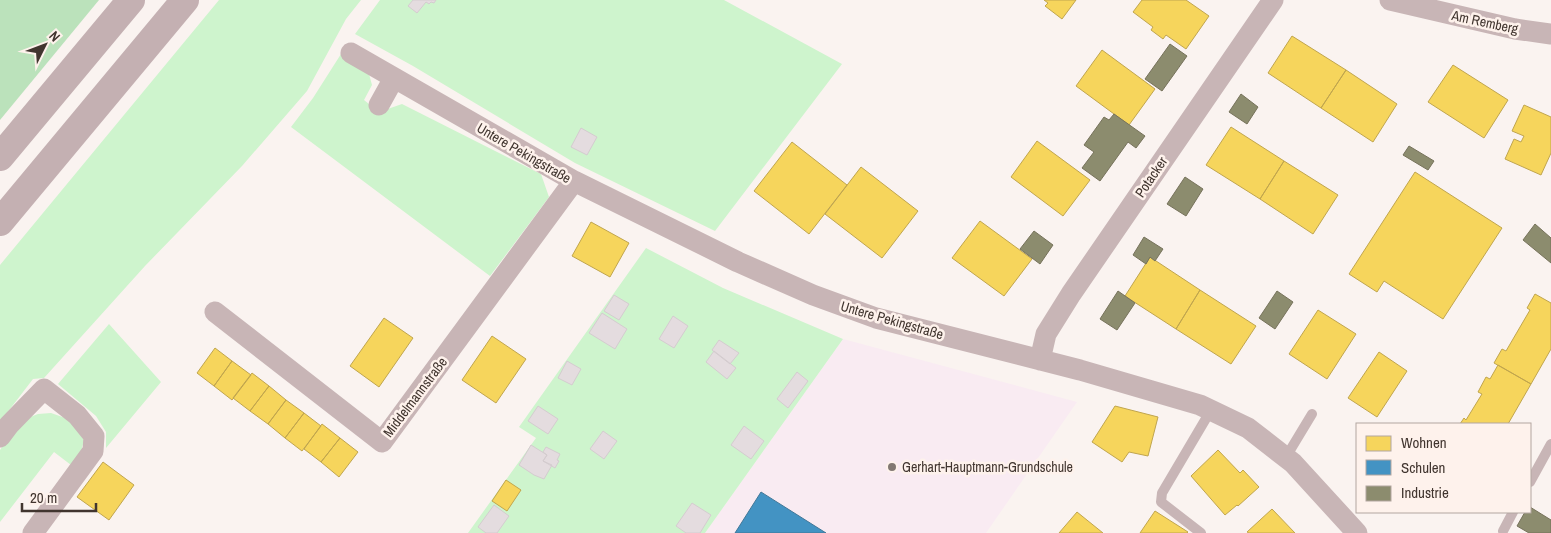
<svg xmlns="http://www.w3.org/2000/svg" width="1551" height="533" font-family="'Archivo Narrow',sans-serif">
<rect width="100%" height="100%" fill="#faf3f0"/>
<path fill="#f9ebf2" d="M843 339 1077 402 986 533H705Z"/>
<path fill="#cef4cd" d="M219 0H361L346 19 307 91 242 166 145 266 44 378 33 379 0 422V265Z
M380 0H724L842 64 715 231 575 163 413 66 355 34Z
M341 54 369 74 372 85 364 100 379 112 402 104 541 174 549 197 490 276 291 127 313 98Z
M646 248 723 288 843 339 705 533H468L536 438 519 427Z
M109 324 161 382 106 448V432L96 416 58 384Z
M51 413 71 420 84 440 81 452 71 465 54 452 0 522V450L17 426 25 419 38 414Z"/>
<path fill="#bbe2bb" d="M0 0H99L0 120Z"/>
<path fill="#f6d55c" stroke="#c0a54e" d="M1044 0H1076L1062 19 1045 6 1048 3Z
M1142 0H1186L1209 16 1186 49 1166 35 1163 39 1151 30 1153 27 1133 12Z
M1292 36 1346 70 1321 108 1268 73Z
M1102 50 1155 89 1129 125 1076 86Z
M1453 65 1508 100 1484 138 1428 102Z
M1346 70 1397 104 1373 142 1321 108Z
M1524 105 1551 117V153L1541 175 1505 159 1514 139 1521 142 1524 136 1512 131Z
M1231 127 1284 161 1260 199 1206 165Z
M1037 141 1090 180 1063 216 1011 177Z
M792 142 847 185 809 234 754 191Z
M1284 161 1338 195 1313 234 1260 199Z
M861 167 918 211 882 258 825 214Z
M1415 172 1502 228 1443 319 1384 281 1377 292 1349 274Z
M980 221 1032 259 1004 296 952 258Z
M591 222 629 243 610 277 572 256Z
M1150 257 1200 290 1176 329 1125 296Z
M1200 290 1256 326 1231 364 1176 329Z
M1535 294 1551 303V349L1531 384 1494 363 1502 349 1506 351 1530 310 1527 308Z
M1318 310 1356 334 1327 379 1289 354Z
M384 318 413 338 379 387 350 366Z
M492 336 526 359 496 403 462 380Z
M215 348 232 361 214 386 197 373Z
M1379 352 1407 371 1377 417 1348 398Z
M232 361 251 375 232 400 214 386Z
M1498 365 1531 384 1508 424H1460L1464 418 1466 420 1482 394 1478 392 1486 377 1490 379Z
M252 373 269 386 250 411 233 398Z
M269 386 286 400 268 424 250 411Z
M286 400 304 413 285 438 268 424Z
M1115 406 1158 417 1148 456 1129 452 1122 462 1092 442Z
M304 413 321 426 302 451 285 438Z
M322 424 340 438 321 462 304 449Z
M340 438 358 452 339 477 321 462Z
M1218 450 1240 473 1243 470 1259 487 1238 506 1237 505 1225 515 1191 476Z
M103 462 134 485 109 520 77 497Z
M506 480 521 490 507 511 492 501Z
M1272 509 1295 533H1249L1247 532Z
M1155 511 1188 532 1187 533H1140Z
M1077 512 1103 533H1059Z"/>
<path fill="#4393c3" stroke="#427797" d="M761 492 826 533H735Z"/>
<path fill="#8c8c6e" stroke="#76725b" d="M1170 44 1187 56 1162 91 1145 79Z
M1241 94 1258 107 1247 124 1229 112Z
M1114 114 1145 136 1136 148 1128 142 1100 181 1082 168 1094 152 1084 145 1104 117 1109 120Z
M1409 146 1434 161 1428 170 1403 155Z
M1185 177 1203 189 1186 216 1167 204Z
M1535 224 1551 238V263L1523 240Z
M1034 231 1053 245 1040 264 1020 249Z
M1144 237 1163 249 1155 261 1150 257 1146 264 1133 255Z
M1118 291 1135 303 1117 330 1100 319Z
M1277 291 1293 302 1275 329 1259 318Z
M1530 507 1551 520V533H1529L1517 526 1525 512H1530Z"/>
<path fill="#e4dcdf" stroke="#d4cccf" d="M413 0H436L434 3 431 2 429 4 426 2 417 13 408 6Z
M581 128 597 137 587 155 571 147Z
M614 295 629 304 619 320 604 311Z
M602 313 627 329 615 349 589 333Z
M673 316 688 326 674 348 659 339Z
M719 340 739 353 730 364 712 350Z
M714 351 736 368 727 379 706 362Z
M567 361 581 369 572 385 558 378Z
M797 372 808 381 788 408 777 399Z
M538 406 558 419 548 434 528 421Z
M744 426 764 441 751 459 731 445Z
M603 431 617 441 604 459 590 449Z
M531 445 547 455 543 461 552 465 544 479 534 475 519 465Z
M546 447 560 454 557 460 559 461 555 468 543 461 547 455 543 452Z
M692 503 711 515 700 533H686L676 526Z
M494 505 509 516 497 533H486L478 527Z"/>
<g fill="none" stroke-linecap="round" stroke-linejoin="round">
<path stroke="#c8b5b6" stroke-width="10" d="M1286 457 1312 414
M1530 482 1551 444
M1503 531 1513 512
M1201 533 1161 502 1162 493 1211 410"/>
<path stroke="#c8b5b6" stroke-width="21" d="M1390 0 1515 29 1551 34
M351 53 574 181 738 262 813 295 876 318 1080 370 1200 405 1248 428 1293 463 1357 533
M379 105 394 78
M215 312 382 442 574 181
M1040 360 1046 334 1071 294 1273 0
M0 437 9 425 44 389 77 415 94 436 93 451 33 533"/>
<path stroke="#c4b0b2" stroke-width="28" d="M0 157 131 0
M0 222 185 0"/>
</g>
<circle fill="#827873" stroke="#fef2ec" stroke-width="2" cx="892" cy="467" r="5"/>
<g text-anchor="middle" stroke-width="5" stroke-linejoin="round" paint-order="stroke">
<g font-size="14" fill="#41352f" stroke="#fef2ec">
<text transform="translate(1485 22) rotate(12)" y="5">Am Remberg</text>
<text transform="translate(524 153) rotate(30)" y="5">Untere Pekingstraße</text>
<text transform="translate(1151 177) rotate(-56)" y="5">Potacker</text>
<text transform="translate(892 320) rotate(16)" y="5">Untere Pekingstraße</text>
<text transform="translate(415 397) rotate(-53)" y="5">Middelmannstraße</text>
</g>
<g font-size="14" fill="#41352f" stroke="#fef2ec" text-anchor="start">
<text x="902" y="472">Gerhart-Hauptmann-Grundschule</text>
</g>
</g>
<rect x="1356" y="423" width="175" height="90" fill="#fef2ec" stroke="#b2a6a0"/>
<rect x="1366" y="436" width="25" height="15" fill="#f6d55c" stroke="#b2a6a0"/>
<text x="1401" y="448" font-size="15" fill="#41352f">Wohnen</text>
<rect x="1366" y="460" width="25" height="15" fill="#4393c3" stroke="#b2a6a0"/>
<text x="1401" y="473" font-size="15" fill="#41352f">Schulen</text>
<rect x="1366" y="486" width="25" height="15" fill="#8c8c6e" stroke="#b2a6a0"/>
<text x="1401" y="498" font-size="15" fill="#41352f">Industrie</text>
<g transform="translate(45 45) rotate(48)" stroke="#fef2ec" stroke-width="4" paint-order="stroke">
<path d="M0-4L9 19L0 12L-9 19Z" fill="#41352f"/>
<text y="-8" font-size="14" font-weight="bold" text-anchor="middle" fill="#41352f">N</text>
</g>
<path d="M22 503v8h74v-8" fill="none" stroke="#41352f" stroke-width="2.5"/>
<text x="30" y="503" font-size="15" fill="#41352f" stroke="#fef2ec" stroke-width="4" paint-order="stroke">20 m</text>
</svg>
